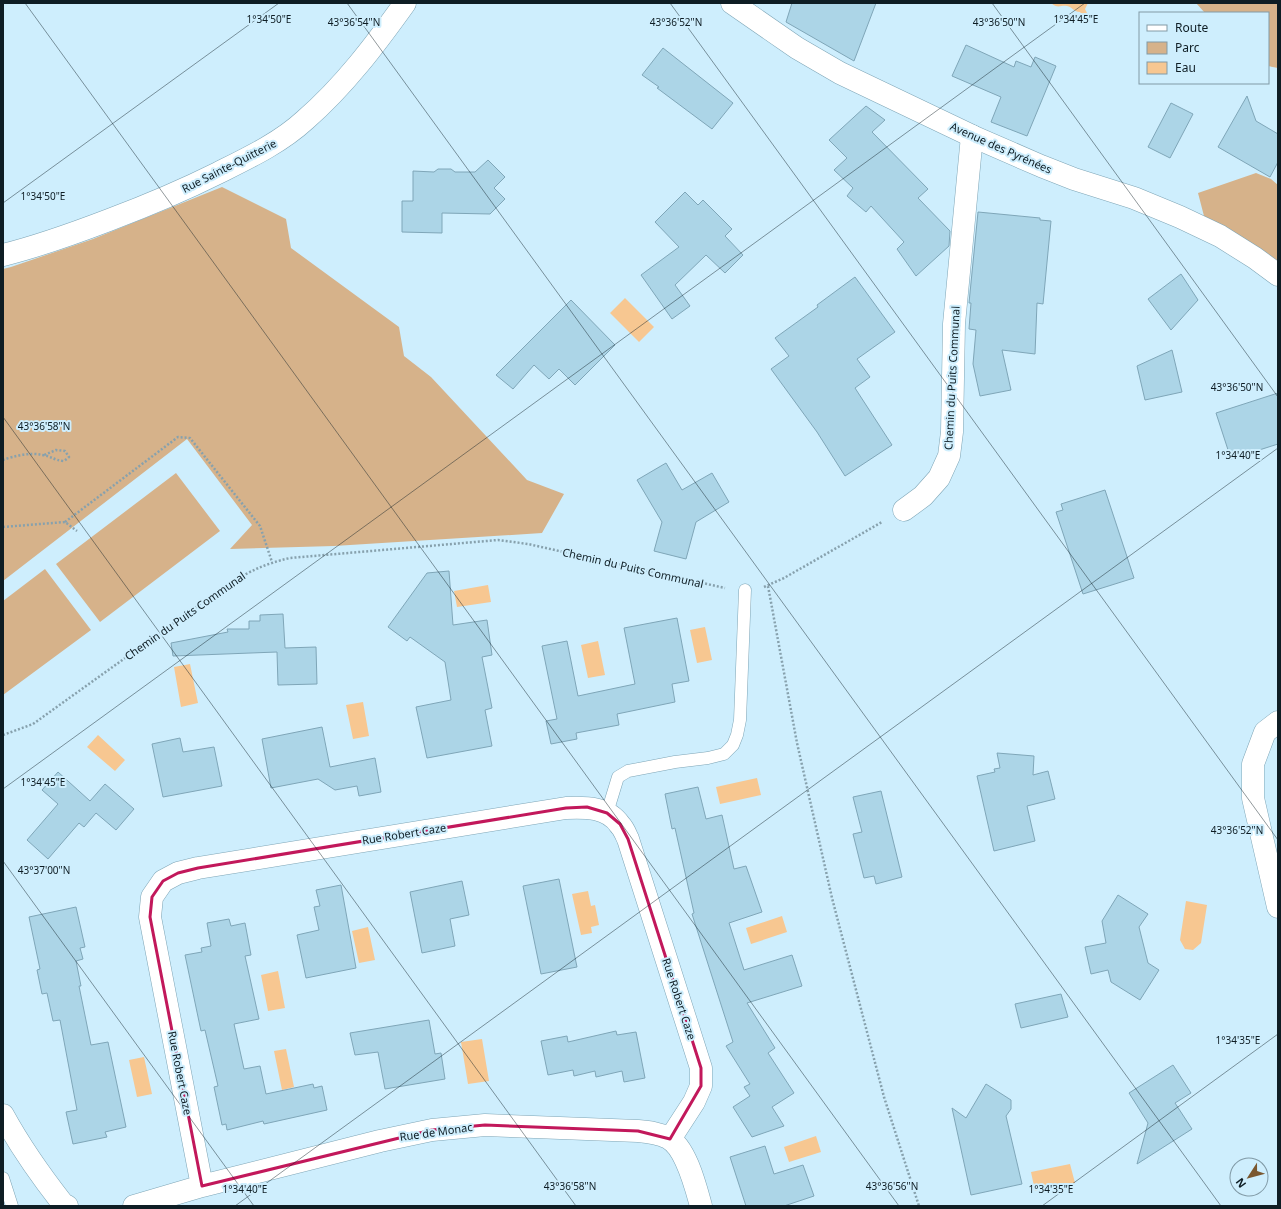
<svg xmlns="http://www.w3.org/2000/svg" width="1281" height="1209" font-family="'Noto Sans',sans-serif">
<rect width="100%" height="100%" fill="#ceeefd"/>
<path fill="#d6b28a" d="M1196 3H1278V68L1268 66V13H1205Z
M1256 173 1271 179 1278 185V263L1204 216 1198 193Z
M222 187 286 219 291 248 399 327 404 356 431 377 527 480 564 494 542 533 334 546 230 549 252 525 187 439 3 581V269L11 267 93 239Z
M176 473 220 531 100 622 56 564Z
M45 569 91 630 3 695V601Z"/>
<path fill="#f7c791" d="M1051 3H1088L1085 9 1087 13 1083 16 1080 12C1074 12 1072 7 1067 6 1060 5 1058 9 1051 3Z
M625 298 654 327 639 342 610 313Z
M488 585 491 602 457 607 454 591Z
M705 627 712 660 697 663 690 630Z
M598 641 605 675 588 678 581 645Z
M190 664 198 703 181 707 174 667Z
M363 702 369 736 353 739 346 705Z
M98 735 125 760 115 771 87 747Z
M757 778 761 795 720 804 716 787Z
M588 891 591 906 595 905 599 925 591 927 592 933 581 935 572 894Z
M1186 901 1207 905 1201 943 1193 950 1185 949 1180 940Z
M782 916 787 932 751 944 746 928Z
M368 927 375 960 359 963 352 931Z
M278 971 285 1008 268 1011 261 975Z
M482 1039 489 1081 468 1084 461 1042Z
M286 1049 294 1087 282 1090 274 1051Z
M144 1057 152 1094 137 1097 129 1060Z
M816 1136 821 1152 789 1162 784 1147Z
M1070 1164 1075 1183 1035 1191 1031 1172Z"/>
<path fill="#acd5e7" stroke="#7fa6b8" d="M792 3H876L854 61 786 22Z
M966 45 1014 67 1016 61 1031 67 1035 57 1056 66 1027 136 991 122 1001 97 952 76Z
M663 48 733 103 712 129 657 88 659 87 642 75Z
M1247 96 1256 121 1278 134V162L1270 177 1218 147Z
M1171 103 1193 114 1170 158 1148 147Z
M866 106 885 120 872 132 928 189 918 198 950 231 949 246 916 276 897 249 904 242 871 206 866 212 847 196 853 188 834 170 847 158 829 140Z
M488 160 505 177 494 188 505 199 490 214 442 213V233L402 232V201H413V171L434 172 438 169H451L455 172H475Z
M685 192 698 205 703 200 732 229 725 236 743 255 725 273 706 255 675 285 690 306 672 319 641 275 679 247 655 222Z
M978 212 1040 218V220L1051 221 1043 304 1037 303 1035 354 1002 350 1011 390 980 396 973 364 976 330 969 329 971 303H969Z
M1181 274 1198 300 1171 330 1148 299Z
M855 277 895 332 857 359 870 377 855 388 892 445 845 476 817 432 771 369 789 356 775 338 818 307 817 305Z
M571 300 615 345 575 385 559 369 549 379 534 365 513 389 496 375Z
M1172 350 1182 392 1145 400 1137 366Z
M1278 393V444L1231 459 1216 413Z
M666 463 682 490 712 473 729 502 696 522 686 559 654 551 662 522 637 480Z
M1105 490 1134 578 1083 594 1056 512 1063 510 1061 504Z
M449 571 453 625 487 620 492 655 482 657 492 708 485 710 492 746 427 758 416 707 451 700 445 662 410 637 407 641 388 627 427 573Z
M283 614 285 648 316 647 317 684 278 685 277 652 173 656 171 643 228 632 227 629H249V621H260V615Z
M677 618 689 681 672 684 675 702 617 714 619 725 576 733 577 739 551 744 546 721 557 719 542 646 567 641 578 696 635 684 624 628Z
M322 727 330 767 375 758 381 792 359 796 357 786 335 790 318 779 271 788 262 739Z
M180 738 183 752 214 747 222 786 163 797 152 744Z
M997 753 1034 756 1033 775 1048 771 1055 799 1027 806 1035 841 994 851 977 776 995 772 994 769 1000 768Z
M58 772 90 801 105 784 134 809 116 830 96 813 84 827 79 823 48 859 27 840 58 804 42 790Z
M698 787 706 819 722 815 734 869 746 866 762 912 729 923 744 970 792 955 802 986 747 1003 775 1048 768 1053 794 1093 772 1107 784 1126 752 1137 733 1107 750 1096 744 1087 750 1084 726 1046 733 1042 692 914 694 913 675 828 672 829 665 794Z
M881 791 902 877 876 884 874 876 864 878 853 834 862 832 853 797Z
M559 879 577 967 541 974 523 886Z
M462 881 469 915 450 919 455 946 422 953 410 892Z
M341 885 356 968 306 978 297 935 319 930 314 907 320 906 316 890Z
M1118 895 1148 914 1139 927 1148 963 1159 970 1140 1000 1111 982 1108 970 1091 974 1085 947 1106 943 1102 921Z
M76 907 85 947 80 948 83 959 76 961 81 986H79L91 1045 108 1042 126 1127 105 1132 107 1137 73 1144 66 1112 77 1110 60 1020 53 1021 47 993 42 994 37 970 40 969 29 917Z
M229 919 231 926 245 923 251 955 245 956 259 1019 234 1024 244 1069 260 1066 266 1094 313 1084 314 1088 322 1086 327 1110 264 1124 263 1121 227 1130 226 1124 222 1125 214 1087 218 1086 205 1030 201 1031 185 955 202 952 201 948 211 946 207 923Z
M1061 994 1068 1017 1021 1028 1015 1004Z
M429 1020 435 1054 441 1053 445 1079 385 1089 378 1052 355 1055 350 1033Z
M616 1031 617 1035 636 1032 645 1078 624 1082 622 1071 596 1077 595 1071 574 1076 573 1070 548 1075 541 1041 567 1036 568 1042Z
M1173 1065 1191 1093 1175 1103 1192 1129 1137 1164 1148 1123 1129 1093Z
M986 1084 1011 1100V1109L1006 1116 1022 1184 971 1195 952 1108 966 1118Z
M765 1146 774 1174 803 1165 814 1196 784 1206H746L730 1157Z"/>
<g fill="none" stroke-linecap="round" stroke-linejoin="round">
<g stroke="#7ea5b6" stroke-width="13">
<path id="lane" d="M607 813 618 777 628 771 675 762 708 758 724 754 733 745 737 735 740 720 745 590
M3 1178 12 1206"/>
</g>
<g stroke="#7ea5b6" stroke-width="23">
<path id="street" d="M904 510 923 496 939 478 949 456 952 432 954 324 972 136
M1278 722 1265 732 1253 764V798L1278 907
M3 1115C20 1146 41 1176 63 1204L67 1206
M202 1186 150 917 152 897 163 881 178 873 198 868 566 808C586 807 608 807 620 825 624 829 626 835 628 839L701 1068V1086L694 1102 670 1139
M134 1206 202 1186 380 1141 432 1130 485 1125 638 1131C649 1132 659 1133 668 1138 686 1147 696 1188 701 1206"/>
</g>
<g stroke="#7ea5b6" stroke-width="23">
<path id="secondary" d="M732 3 797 48 840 73 972 136 1041 166 1074 179 1134 198 1180 217 1220 236 1255 258 1278 275
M3 255C39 246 75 233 109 220 146 206 182 191 218 173 248 158 280 143 305 120 344 86 375 45 405 3"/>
</g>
<path stroke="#87a1ad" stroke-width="2.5" stroke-dasharray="2 2" stroke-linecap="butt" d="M3 460C13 456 31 452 42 455 51 456 53 460 64 461L69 457 65 451 56 450 44 455
M65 522 178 437 190 438 260 526 272 562
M3 527 65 522 77 531
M768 586 797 743 832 898 884 1097 919 1206
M764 587 784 578 882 522
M3 735 33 724 227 585C250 571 264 564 290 558L498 540 528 544 725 588"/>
<use href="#lane" stroke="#fff" stroke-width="12"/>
<use href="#street" stroke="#fff" stroke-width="22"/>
<use href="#secondary" stroke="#fff" stroke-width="22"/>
</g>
<path fill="none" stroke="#c2185b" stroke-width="3" stroke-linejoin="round" d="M587 807 607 813 620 824 628 839 701 1068V1086L670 1139 638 1131 485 1125 432 1130 202 1186 150 917 152 897 163 881 178 873 198 868 566 808Z"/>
<path fill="none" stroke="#0e1d24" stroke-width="1" stroke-opacity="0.45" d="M25 3 899 1206M347 3 1221 1206M670 3 1278 840M992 3 1278 397M3 203 279 3M3 417 576 1206M3 789 1085 3M3 861 254 1206M235 1206 1278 448M1042 1206 1278 1034"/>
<g text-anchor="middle" stroke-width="4" stroke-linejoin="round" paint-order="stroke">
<g font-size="11" fill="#0e1d24" stroke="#ceeefd">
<text transform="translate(1001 148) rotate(24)" y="4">Avenue des Pyrénées</text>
<text transform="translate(229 166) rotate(-27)" y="4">Rue Sainte-Quitterie</text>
<text transform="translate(952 378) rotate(-87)" y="4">Chemin du Puits Communal</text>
<text transform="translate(633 568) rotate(13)" y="4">Chemin du Puits Communal</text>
<text transform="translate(185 616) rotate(-35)" y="4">Chemin du Puits Communal</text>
<text transform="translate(404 834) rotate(-9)" y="4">Rue Robert Caze</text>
<text transform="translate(679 999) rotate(72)" y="4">Rue Robert Caze</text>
<text transform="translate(180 1073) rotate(79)" y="4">Rue Robert Caze</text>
<text transform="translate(436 1132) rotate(-8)" y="4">Rue de Monac</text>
</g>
</g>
<g font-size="10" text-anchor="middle" fill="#0e1d24" stroke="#ceeefd" stroke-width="4" stroke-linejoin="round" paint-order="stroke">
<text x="269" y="23">1°34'50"E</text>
<text x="1076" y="23">1°34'45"E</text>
<text x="354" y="26">43°36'54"N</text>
<text x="676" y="26">43°36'52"N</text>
<text x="999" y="26">43°36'50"N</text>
<text x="43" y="200">1°34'50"E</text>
<text x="1237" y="391">43°36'50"N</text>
<text x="44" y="430">43°36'58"N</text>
<text x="1238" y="459">1°34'40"E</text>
<text x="43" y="786">1°34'45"E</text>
<text x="1237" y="834">43°36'52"N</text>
<text x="44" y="874">43°37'00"N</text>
<text x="1238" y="1044">1°34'35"E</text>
<text x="570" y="1190">43°36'58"N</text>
<text x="892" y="1190">43°36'56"N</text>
<text x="245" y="1193">1°34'40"E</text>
<text x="1051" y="1193">1°34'35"E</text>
</g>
<rect width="1281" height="1209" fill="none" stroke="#0e1d24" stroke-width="8"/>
<rect x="1139" y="12" width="130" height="72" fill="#ceeefd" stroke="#819aa6"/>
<rect x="1147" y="25" width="20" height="6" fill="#ffffff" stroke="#819aa6"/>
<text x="1175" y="32" font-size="12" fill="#0e1d24">Route</text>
<rect x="1147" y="42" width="20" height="12" fill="#d6b28a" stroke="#819aa6"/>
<text x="1175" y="52" font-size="12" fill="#0e1d24">Parc</text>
<rect x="1147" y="62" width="20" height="12" fill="#f7c791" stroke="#819aa6"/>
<text x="1175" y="72" font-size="12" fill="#0e1d24">Eau</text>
<g transform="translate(1249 1177) rotate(234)"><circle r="19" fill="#ceeefd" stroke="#819aa6"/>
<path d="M0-3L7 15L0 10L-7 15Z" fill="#7a572f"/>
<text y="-6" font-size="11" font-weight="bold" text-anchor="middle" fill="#0e1d24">N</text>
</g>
</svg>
